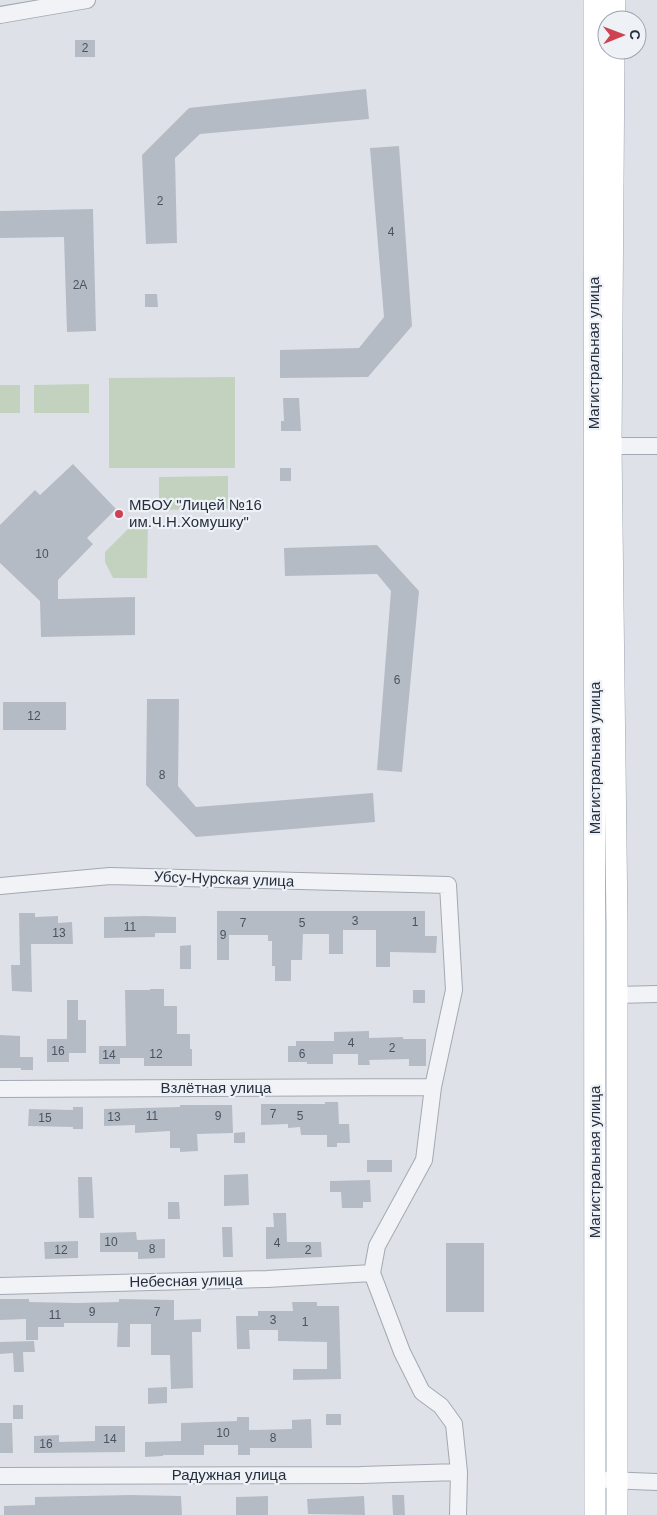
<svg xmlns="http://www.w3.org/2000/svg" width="657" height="1515" font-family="Arial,sans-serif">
<rect width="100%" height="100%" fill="#dee2e8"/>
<path fill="#c3d2bf" d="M235 377V468H109V378Z
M89 384V413H34V385Z
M0 385H20V413H0Z
M228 476V509L159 510V477Z
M143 517 148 521 147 578H113L105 562V552L139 518Z"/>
<path fill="#b5bbc5" d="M75 40H95V57H75Z
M366 89 369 119 200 134 175 158 177 243 146 244 142 155 189 108Z
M399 146 412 326 368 377 280 378V350L359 348 384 317 370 148Z
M93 209 96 331 67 332 64 237 0 238V211Z
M145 294H157L158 307H145Z
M283 398H299L301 431H281V421H284Z
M73 464 116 509 87 538 93 544 58 580V599L135 597V635L41 637 40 601 0 563V525L35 490 40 495Z
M280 468H291V481H280Z
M377 545 419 591 402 772 377 770 391 591 377 574 285 576 284 548Z
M147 699H179L178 786 196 807 373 793 375 822 196 837 146 785Z
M3 702H66V730H3Z
M217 911H425V936H437L436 953 390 952V967H376V930H343V954H329V934H303L302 960H291V981H275V966H272V941H268V935H229V960H217Z
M19 913H35V917L58 916V923L72 922 73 944H31L32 992 12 991 11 965H20Z
M145 916 176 917V933H155V937L104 938V917Z
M191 945V969H180V946Z
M150 989H164V1006H177V1034H190V1049H192V1066H144V1058H120V1064H99V1046H126L125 990H150Z
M413 990H425V1003H413Z
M67 1000H78V1020H86V1053H69V1062H47V1039H67Z
M369 1031V1038L403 1037V1039H426V1066H409V1059L369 1060 370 1065H358V1054H333V1064H307V1062H288V1046H296V1041H334V1032Z
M0 1035 20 1036V1057H33V1070H21V1068H0Z
M325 1102H338L339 1124H349L350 1143H337V1147H327V1135H301L300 1127 288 1128V1124L261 1125V1104H325Z
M180 1105H232L233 1133 197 1134 198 1151 180 1152V1148H170V1131L135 1133V1125L104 1126V1109L180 1107Z
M73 1107H83V1129H73V1127L28 1126 29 1109 73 1110Z
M245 1132V1143H234V1133Z
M367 1160H392V1172H367Z
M248 1174 249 1205 224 1206V1175Z
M78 1177H92L94 1218H79Z
M370 1180 371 1202H363V1208H342L341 1192H330V1181Z
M168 1202H179L180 1219H168Z
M273 1213H286L287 1242H321L322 1257 266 1259V1227H274Z
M222 1227H232L233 1257H223Z
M136 1232 137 1240 165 1239V1258L138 1259V1252H100V1233Z
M78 1241V1258L45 1259 44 1242Z
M446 1243H484V1312H446Z
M0 1299H29V1302L77 1303 119 1302V1299L174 1300V1320L201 1319V1332H192L193 1388 171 1389 170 1355H151V1324H130V1347H117L118 1323H64V1327H38V1340H26V1319L0 1320Z
M292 1302H317V1306H339L341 1379 293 1380V1369H327V1342L278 1341V1330H249L250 1349H237L236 1316H258V1311H293Z
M34 1341 35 1352H23L24 1372H14L13 1353 0 1354V1342Z
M167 1387V1403L148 1404V1388Z
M13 1405H23V1419H13Z
M326 1414H341V1425H326Z
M237 1417H249V1430L292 1429V1420L311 1419 312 1448H250V1455H238V1445H204V1455H163V1456L145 1457V1442L181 1441V1423L237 1421Z
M0 1423H12L13 1453H0Z
M95 1426H125V1452L34 1453V1436L59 1435V1442L95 1441Z
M131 1495 181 1496 182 1515H4V1506L35 1505V1497Z
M392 1495H404L405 1515H393Z
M268 1496V1515H236V1497Z
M364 1496 365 1515 308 1514 307 1499Z"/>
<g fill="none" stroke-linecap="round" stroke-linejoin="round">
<g stroke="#a3a9b2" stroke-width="18">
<path id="minor" d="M0 15 87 0
M611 446H657
M0 886 110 876 448 885 454 990 433 1087 424 1160 377 1246 372 1273 402 1352 422 1392 441 1406 454 1424 459 1472 458 1515
M616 995 657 994
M0 1089 433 1087
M0 1286 267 1279 372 1273
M0 1476 361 1475 459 1472
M607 1480 657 1482"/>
</g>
<g stroke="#9da5b4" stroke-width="22">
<path id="major" d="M594 0 595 1515
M614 20 615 0
M614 50 611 446 617 926V1515"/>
</g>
<use href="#minor" stroke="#f1f3f6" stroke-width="16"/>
<use href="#major" stroke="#fff" stroke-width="21"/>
</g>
<circle fill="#cf4151" stroke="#eef1f6" stroke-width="2" cx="119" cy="514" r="5"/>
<g text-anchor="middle" stroke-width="4.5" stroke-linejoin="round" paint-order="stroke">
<g font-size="12" fill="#4a5260">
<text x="85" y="52">2</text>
<text x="160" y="205">2</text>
<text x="391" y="236">4</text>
<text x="80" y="289">2А</text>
<text x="42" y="558">10</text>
<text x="397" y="684">6</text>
<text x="34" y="720">12</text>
<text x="162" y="779">8</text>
<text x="355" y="925">3</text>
<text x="415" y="926">1</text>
<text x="243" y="927">7</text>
<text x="302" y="927">5</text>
<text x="130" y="931">11</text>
<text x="59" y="937">13</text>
<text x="223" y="939">9</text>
<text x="351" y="1047">4</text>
<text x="392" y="1052">2</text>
<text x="58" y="1055">16</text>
<text x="156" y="1058">12</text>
<text x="302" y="1058">6</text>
<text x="109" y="1059">14</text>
<text x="273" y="1118">7</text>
<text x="152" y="1120">11</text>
<text x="218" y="1120">9</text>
<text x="300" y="1120">5</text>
<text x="114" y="1121">13</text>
<text x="45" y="1122">15</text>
<text x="111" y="1246">10</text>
<text x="277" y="1247">4</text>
<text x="152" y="1253">8</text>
<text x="61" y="1254">12</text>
<text x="308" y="1254">2</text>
<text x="92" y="1316">9</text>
<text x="157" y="1316">7</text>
<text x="55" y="1319">11</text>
<text x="273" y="1324">3</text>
<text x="305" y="1326">1</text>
<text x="223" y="1437">10</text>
<text x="273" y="1442">8</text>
<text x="110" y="1443">14</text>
<text x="46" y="1448">16</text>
</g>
<g font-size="15" fill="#272f3f" stroke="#eef1f6">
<text transform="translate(594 353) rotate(-90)" y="5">Магистральная улица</text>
<text transform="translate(595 758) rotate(-90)" y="5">Магистральная улица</text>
<text transform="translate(224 879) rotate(2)" y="5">Убсу-Нурская улица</text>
<text x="216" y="1093">Взлётная улица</text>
<text transform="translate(595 1162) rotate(-90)" y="5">Магистральная улица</text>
<text transform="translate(186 1281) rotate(-1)" y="5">Небесная улица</text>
<text x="229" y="1480">Радужная улица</text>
</g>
<g font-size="15" fill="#272f3f" stroke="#eef1f6" text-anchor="start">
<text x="129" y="510">МБОУ "Лицей №16<tspan x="129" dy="17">им.Ч.Н.Хомушку"</tspan></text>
</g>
</g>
<g transform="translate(622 35) rotate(89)"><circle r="24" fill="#eef1f6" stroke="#9ea3ad"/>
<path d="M0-4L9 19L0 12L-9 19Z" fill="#cf4151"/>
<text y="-8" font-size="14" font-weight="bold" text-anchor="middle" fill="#272f3f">С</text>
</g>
</svg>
